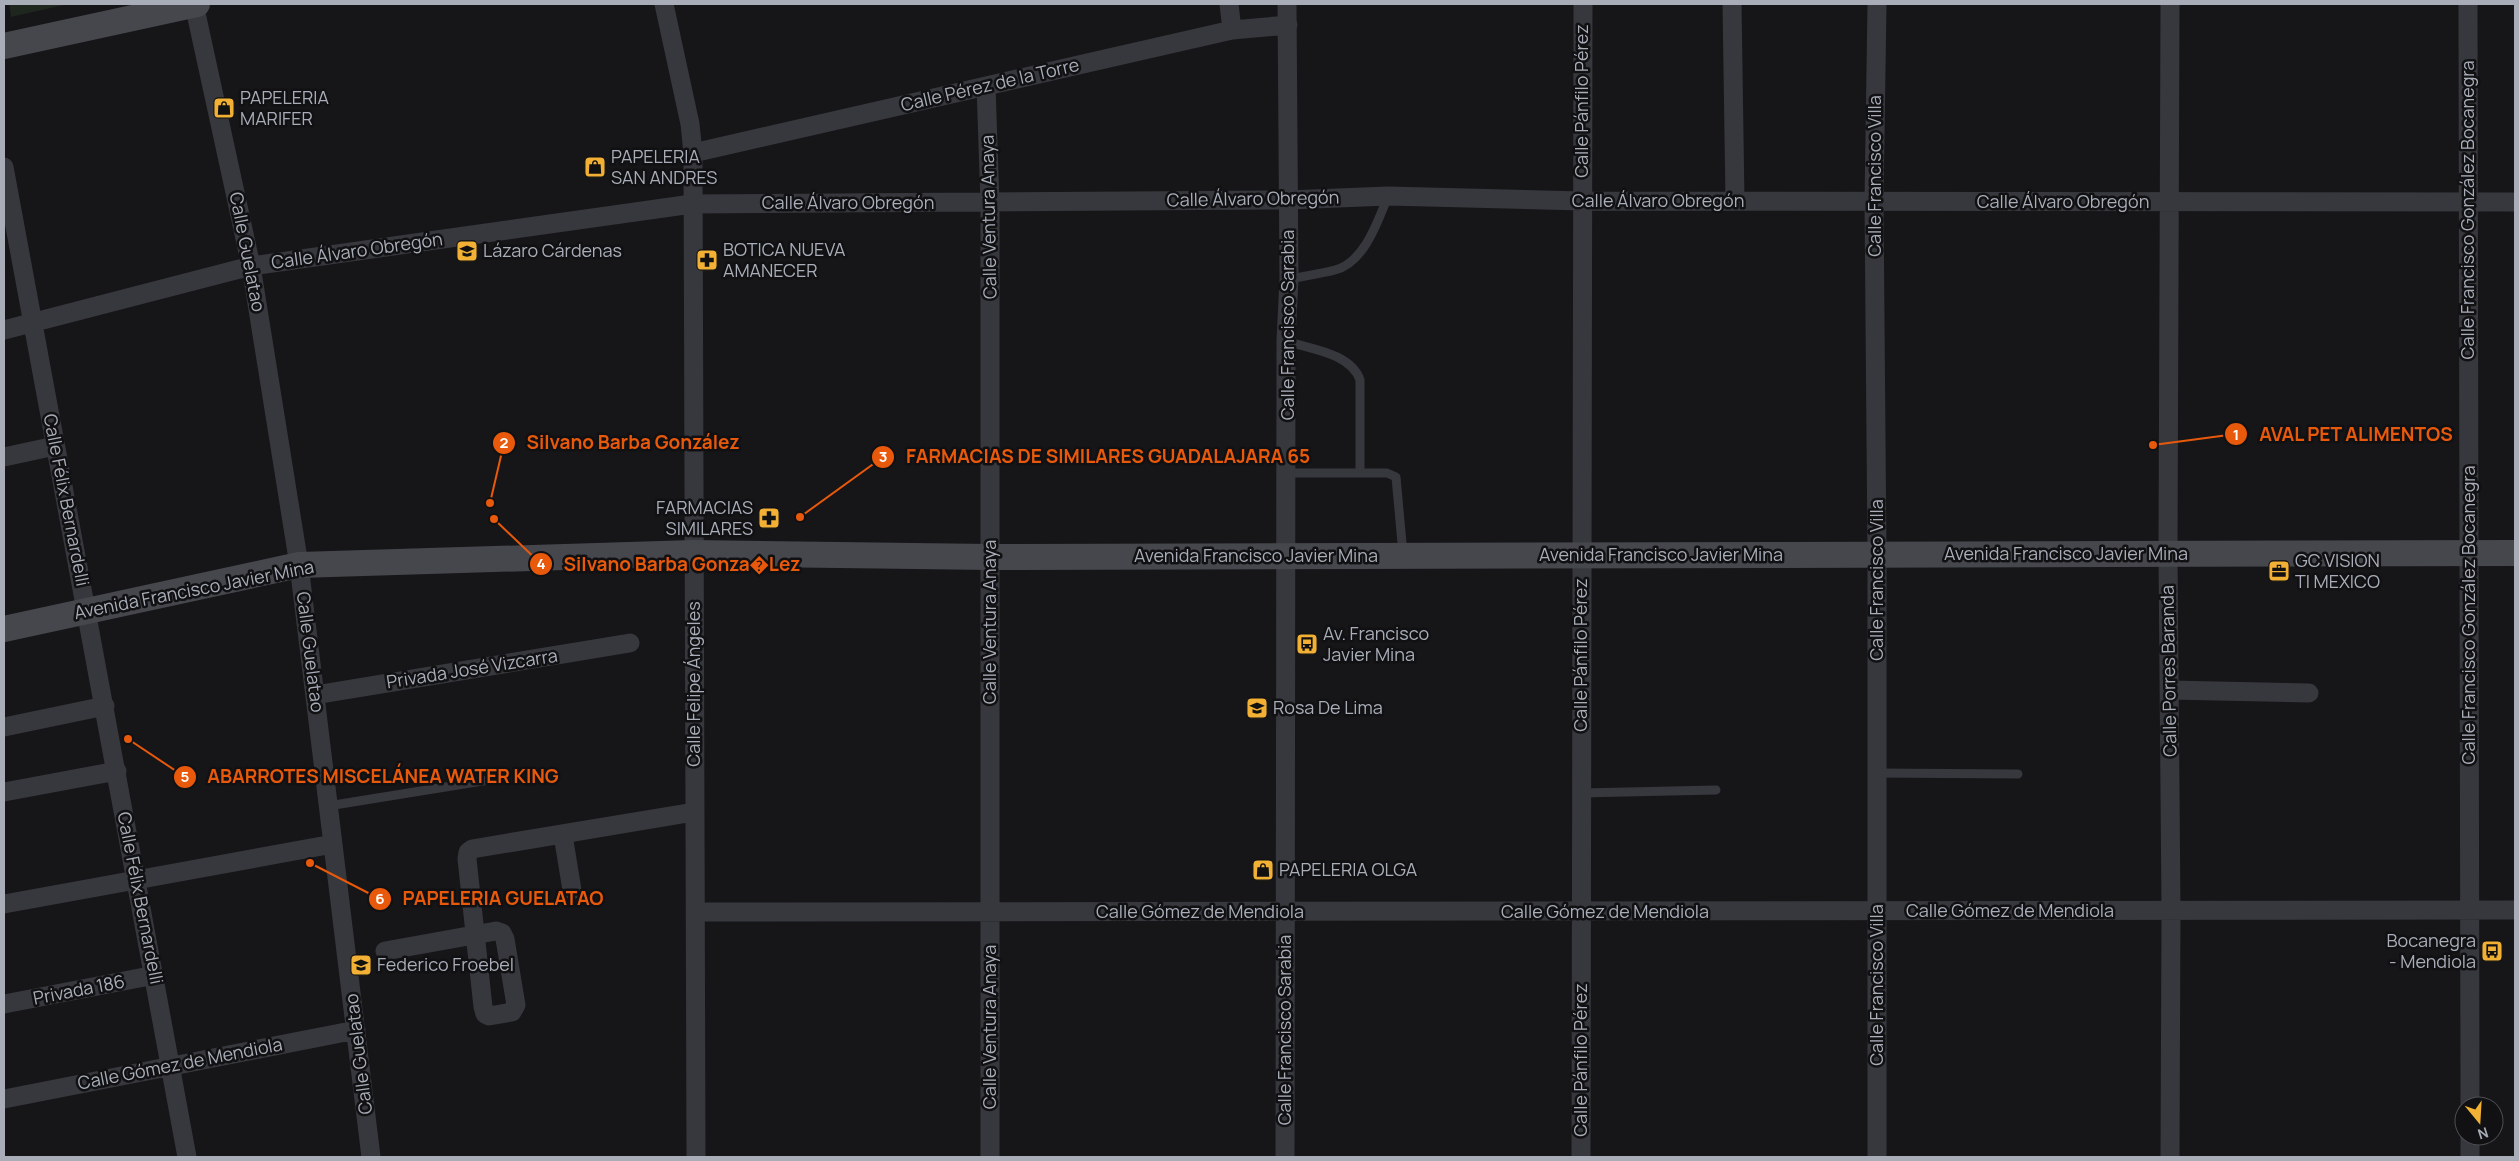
<svg xmlns="http://www.w3.org/2000/svg" width="2519" height="1161" font-family="Manrope,sans-serif">
<rect width="100%" height="100%" fill="#161618"/>
<path fill="#1e261f" d="M9 4H68L11 17Z"/>
<g fill="none" stroke-linecap="round" stroke-linejoin="round">
<path stroke="#37383d" stroke-width="9" d="M1289 279C1304 276 1320 274 1335 270 1364 263 1378 221 1388 196
M1286 341C1310 349 1351 353 1360 380V473H1387L1396 477 1403 554
M1288 473H1360
M1877 773 2018 774
M1581 793 1716 790
M328 806 501 778"/>
<path stroke="#37383d" stroke-width="19" d="M194 4 251 266 299 565 371 1157
M664 4 690 124 693 153 696 1157
M1229 4 1232 30
M1732 4 1735 201
M2170 4 2168 554 2171 911 2170 1157
M2468 4 2470 1106
M986 86 990 203V1157
M693 153 1232 30 1288 25
M4 167 187 1157
M4 330 251 266 692 204 1288 200 1388 196 1582 201 2515 202
M4 457 55 446
M2169 690 2309 693
M315 695 630 643
M4 727 105 706
M4 792 117 771
M563 835 572 890
M4 904 333 844
M695 912 2515 910
M385 951 496 931 502 933 505 939 516 1005 512 1012 489 1016 485 1014 483 1007 467 859 468 852 472 849 694 812
M4 1004 155 975
M4 1099 356 1030
M1285 1157 1286 341 1289 279 1287 4
M1581 1157 1583 4
M1877 1157V555L1874 201 1877 4
M2470 1157V1136"/>
<path stroke="#45474d" stroke-width="26" d="M4 46 197 4
M4 629 299 565 693 553 990 557 2515 553"/>
</g>
<defs>
<g id="shop-square" transform="scale(1.125)"><rect x="-9" y="-9" width="18" height="18" rx="4" fill="#f2b134" stroke="#111113"/><path d="M-5-2.5h2.3a2.7 3.5 0 0 1 5.4 0H5L5.5 6h-11ZM-1.5-2.5h3a1.5 2.3 0 0 0-3 0Z" fill="#111"/></g>
<g id="school-square" transform="scale(1.125)"><rect x="-9" y="-9" width="18" height="18" rx="4" fill="#f2b134" stroke="#111113"/><path d="M0-5L7-2L0 1L-7-2ZM-4 1L0 2.5L4 1V4Q0 6-4 4Z" fill="#111"/></g>
<g id="pharmacy-square" transform="scale(1.125)"><rect x="-9" y="-9" width="18" height="18" rx="4" fill="#f2b134" stroke="#111113"/><path d="M-2-6h4v4h4v4h-4v4h-4v-4h-4v-4h4Z" fill="#111"/></g>
<g id="office-square" transform="scale(1.125)"><rect x="-9" y="-9" width="18" height="18" rx="4" fill="#f2b134" stroke="#111113"/><path d="M-6-3h4V-5.5h4V-3h4V5H-6ZM-1-4.5V-3h2v-1.5ZM-6 0V1H6V0Z" fill="#111"/></g>
<g id="bus-square" transform="scale(1.125)"><rect x="-9" y="-9" width="18" height="18" rx="4" fill="#f2b134" stroke="#111113"/><path d="M-5-6H5V4H4V6H2V4H-2V6H-4V4H-5ZM-3.5-4V0h7V-4ZM-3.5 1.2v1.5H-2V1.2ZM2 1.2v1.5H3.5V1.2Z" fill="#111"/></g>
</defs>
<g fill-rule="evenodd">
<use href="#shop-square" x="224" y="108"/>
<use href="#shop-square" x="595" y="167"/>
<use href="#school-square" x="467" y="251"/>
<use href="#pharmacy-square" x="707" y="260"/>
<use href="#pharmacy-square" x="769" y="518"/>
<use href="#office-square" x="2279" y="571"/>
<use href="#bus-square" x="1307" y="644"/>
<use href="#school-square" x="1257" y="708"/>
<use href="#shop-square" x="1263" y="870"/>
<use href="#bus-square" x="2492" y="951"/>
<use href="#school-square" x="361" y="965"/>
</g>
<g text-anchor="middle" stroke-width="5" stroke-linejoin="round" paint-order="stroke">
<g font-size="18" fill="#a8adb8" stroke="#111113">
<text transform="translate(990 85) rotate(-13)" y="6">Calle Pérez de la Torre</text>
<text transform="translate(1582 101) rotate(-90)" y="6">Calle Pánfilo Pérez</text>
<text transform="translate(1875 176) rotate(-90)" y="6">Calle Francisco Villa</text>
<text transform="translate(1253 199) rotate(-1)" y="6">Calle Álvaro Obregón</text>
<text x="1658" y="207">Calle Álvaro Obregón</text>
<text x="2063" y="208">Calle Álvaro Obregón</text>
<text x="848" y="209">Calle Álvaro Obregón</text>
<text transform="translate(2468 210) rotate(-90)" y="6">Calle Francisco González Bocanegra</text>
<text transform="translate(989 217) rotate(-91)" y="6">Calle Ventura Anaya</text>
<text transform="translate(357 251) rotate(-8)" y="6">Calle Álvaro Obregón</text>
<text transform="translate(247 252) rotate(79)" y="6">Calle Guelatao</text>
<text transform="translate(1288 325) rotate(-90)" y="6">Calle Francisco Sarabia</text>
<text transform="translate(66 500) rotate(79)" y="6">Calle Félix Bernardelli</text>
<text x="2066" y="560">Avenida Francisco Javier Mina</text>
<text x="1661" y="561">Avenida Francisco Javier Mina</text>
<text x="1256" y="562">Avenida Francisco Javier Mina</text>
<text transform="translate(1877 580) rotate(-90)" y="6">Calle Francisco Villa</text>
<text transform="translate(194 590) rotate(-11)" y="6">Avenida Francisco Javier Mina</text>
<text transform="translate(2469 615) rotate(-90)" y="6">Calle Francisco González Bocanegra</text>
<text transform="translate(990 622) rotate(-90)" y="6">Calle Ventura Anaya</text>
<text transform="translate(310 652) rotate(83)" y="6">Calle Guelatao</text>
<text transform="translate(1581 655) rotate(-90)" y="6">Calle Pánfilo Pérez</text>
<text transform="translate(472 669) rotate(-9)" y="6">Privada José Vizcarra</text>
<text transform="translate(2169 671) rotate(-91)" y="6">Calle Porres Baranda</text>
<text transform="translate(694 684) rotate(-90)" y="6">Calle Felipe Ángeles</text>
<text transform="translate(140 898) rotate(79)" y="6">Calle Félix Bernardelli</text>
<text x="2010" y="917">Calle Gómez de Mendiola</text>
<text x="1200" y="918">Calle Gómez de Mendiola</text>
<text x="1605" y="918">Calle Gómez de Mendiola</text>
<text transform="translate(1877 985) rotate(-90)" y="6">Calle Francisco Villa</text>
<text transform="translate(79 990) rotate(-11)" y="6">Privada 186</text>
<text transform="translate(990 1027) rotate(-90)" y="6">Calle Ventura Anaya</text>
<text transform="translate(1285 1030) rotate(-90)" y="6">Calle Francisco Sarabia</text>
<text transform="translate(359 1054) rotate(-97)" y="6">Calle Guelatao</text>
<text transform="translate(1581 1060) rotate(-90)" y="6">Calle Pánfilo Pérez</text>
<text transform="translate(180 1064) rotate(-11)" y="6">Calle Gómez de Mendiola</text>
</g>
<g font-size="18" fill="#a8adb8" stroke="#111113" text-anchor="start">
<text x="240" y="104">PAPELERIA<tspan x="240" dy="21">MARIFER</tspan></text>
<text x="611" y="163">PAPELERIA<tspan x="611" dy="21">SAN ANDRES</tspan></text>
<text x="723" y="256">BOTICA NUEVA<tspan x="723" dy="21">AMANECER</tspan></text>
<text x="483" y="257">Lázaro Cárdenas</text>
<text x="753" y="514" text-anchor="end">FARMACIAS<tspan x="753" dy="21">SIMILARES</tspan></text>
<text x="2295" y="567">GC VISION<tspan x="2295" dy="21">TI MEXICO</tspan></text>
<text x="1323" y="640">Av. Francisco<tspan x="1323" dy="21">Javier Mina</tspan></text>
<text x="1273" y="714">Rosa De Lima</text>
<text x="1279" y="876">PAPELERIA OLGA</text>
<text x="2476" y="947" text-anchor="end">Bocanegra<tspan x="2476" dy="21">- Mendiola</tspan></text>
<text x="377" y="971">Federico Froebel</text>
</g>
</g>
<path fill="none" stroke="#e8590c" stroke-width="2" d="M2153 445L2236 434M490 503L504 443M800 517L883 457M494 519L541 564M128 739L185 777M310 863L380 899"/>
<g fill="#e8590c" stroke="#111113" stroke-width="2">
<circle cx="2153" cy="445" r="5"/>
<circle cx="490" cy="503" r="5"/>
<circle cx="800" cy="517" r="5"/>
<circle cx="494" cy="519" r="5"/>
<circle cx="128" cy="739" r="5"/>
<circle cx="310" cy="863" r="5"/>
<circle cx="2236" cy="434" r="12"/>
<circle cx="504" cy="443" r="12"/>
<circle cx="883" cy="457" r="12"/>
<circle cx="541" cy="564" r="12"/>
<circle cx="185" cy="777" r="12"/>
<circle cx="380" cy="899" r="12"/>
</g>
<g font-size="15" text-anchor="middle" font-weight="bold" fill="#fff">
<text x="2236" y="440">1</text>
<text x="504" y="448">2</text>
<text x="883" y="462">3</text>
<text x="541" y="569">4</text>
<text x="185" y="782">5</text>
<text x="380" y="904">6</text>
</g>
<g font-size="19" text-anchor="middle" font-weight="bold" fill="#e8590c" stroke="#111113" stroke-width="5" stroke-linejoin="round" paint-order="stroke">
<text x="2356" y="441">AVAL PET ALIMENTOS</text>
<text x="633" y="449">Silvano Barba González</text>
<text x="1108" y="463">FARMACIAS DE SIMILARES GUADALAJARA 65</text>
<text x="682" y="571">Silvano Barba Gonza�Lez</text>
<text x="383" y="783">ABARROTES MISCELÁNEA WATER KING</text>
<text x="503" y="905">PAPELERIA GUELATAO</text>
</g>
<rect width="2519" height="1161" fill="none" stroke="#a8adb8" stroke-width="10"/>
<g transform="translate(2479 1121) rotate(162)"><circle r="24" fill="#111113" stroke="#4d4f55"/>
<path d="M0-4L9 19L0 12L-9 19Z" fill="#f2b134"/>
<text y="-8" font-size="14" font-weight="bold" text-anchor="middle" fill="#a8adb8">N</text>
</g>
</svg>
